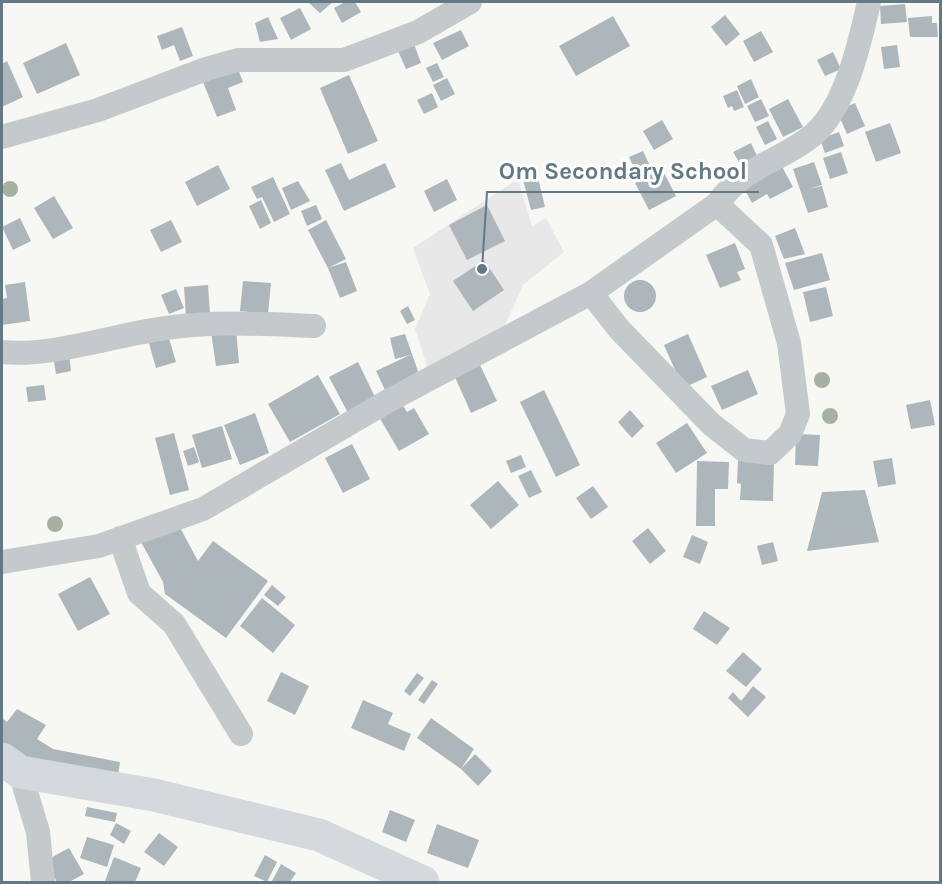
<svg xmlns="http://www.w3.org/2000/svg" width="942" height="884" font-family="Karla,sans-serif">
<rect width="100%" height="100%" fill="#f7f7f3"/>
<path fill="#e7e8e7" d="M518 179 532 226 546 218 564 252 523 285 502 332 430 375 415 329 430 294 413 248Z"/>
<path fill="#adb6bb" d="M308 2H333L320 13Z
M345 2H355L361 12 342 23 334 8Z
M905 4 907 22 881 24 880 6Z
M300 8 311 29 291 40 280 18Z
M725 15 740 34 726 46 711 27Z
M613 16 630 46 576 76 559 46Z
M932 16V23H937L938 37H910L908 18Z
M268 17 278 39 260 42 255 23Z
M182 27 193 56 180 61 174 45 162 50 157 36Z
M461 30 469 46 442 60 433 43Z
M761 31 773 52 754 62 743 41Z
M66 43 80 75 37 94 23 63Z
M414 44 421 63 406 69 398 51Z
M897 45 900 67 884 69 881 47Z
M833 52 841 69 825 76 817 60Z
M7 61 23 97 2 107V64Z
M437 63 444 77 433 82 426 68Z
M236 64 243 82 228 88 236 110 217 117 201 77Z
M349 75 378 141 348 154 320 88Z
M447 78 455 94 441 101 433 85Z
M751 79 759 97 745 104 737 86Z
M737 90 744 107 734 111 732 106 728 108 723 96Z
M432 93 438 107 424 114 417 100Z
M761 99 769 116 755 122 747 106Z
M788 99 803 127 783 137 769 109Z
M855 103 865 126 847 134 837 111Z
M662 120 673 139 654 150 643 131Z
M768 121 777 139 765 145 756 127Z
M890 123 901 153 876 162 865 132Z
M839 132 844 146 825 153 820 139Z
M751 143 758 158 742 167 733 152Z
M643 151 651 168 637 174 629 157Z
M841 152 848 173 830 179 823 158Z
M779 161 793 187 770 199 767 194 752 203 741 182Z
M814 162 822 185 809 189 822 186 828 207 808 213 793 169Z
M341 163 349 180 385 163 396 187 344 211 325 170Z
M218 165 230 189 197 206 185 182Z
M536 169 545 207 531 210 521 172Z
M662 169 676 196 649 210 635 183Z
M273 177 290 214 274 222 262 197 257 199 251 187Z
M447 179 457 200 434 212 424 191Z
M298 181 310 201 291 210 282 188Z
M54 196 73 228 53 239 34 208Z
M261 200 271 223 260 229 249 206Z
M316 205 322 219 307 226 301 211Z
M487 205 505 241 467 260 449 225Z
M20 218 31 241 13 250 2 227Z
M171 220 182 242 161 252 150 230Z
M326 220 346 259 328 268 308 230Z
M795 228 805 254 784 259 775 236Z
M735 243 745 269 737 272 741 280 720 288 706 255Z
M822 253 830 280 794 290 785 263Z
M484 260 504 290 473 311 453 281Z
M346 262 357 291 340 298 328 268Z
M624 296a16 16 0 1 1 32 0a16 16 0 1 1-32 0Z
M243 281 271 283 268 314 240 311Z
M25 282 30 321 2 325V299L7 298 5 285Z
M208 285 210 314 186 316 184 287Z
M826 287 833 316 810 322 803 292Z
M176 289 184 308 169 314 161 295Z
M408 306 415 320 407 324 400 311Z
M236 329 239 363 216 366 211 332Z
M405 334 419 374 385 390 376 371 410 355 395 359 390 338Z
M688 334 707 377 683 388 664 345Z
M168 335 176 362 156 368 148 340Z
M68 347 71 371 56 374 52 350Z
M358 362 376 399 348 413 329 377Z
M480 365 497 401 471 413 455 377Z
M748 370 758 394 722 410 711 386Z
M318 375 340 414 290 442 268 404Z
M44 385 46 400 28 402 26 387Z
M544 390 580 465 556 477 520 402Z
M930 400 935 425 911 429 906 405Z
M401 402 407 412 414 408 429 434 399 451 378 415Z
M630 410 644 426 632 438 618 422Z
M255 413 269 453 240 465 224 425Z
M687 423 707 453 676 473 656 443Z
M222 426 232 459 202 468 192 435Z
M174 433 189 490 170 495 155 438Z
M796 434 820 435 818 466 795 465Z
M352 444 370 479 343 493 325 458Z
M194 447 199 462 188 466 183 451Z
M521 455 526 467 511 473 506 461Z
M892 458 896 484 878 487 873 461Z
M738 460 774 461 773 501 740 500 741 484 737 483Z
M697 461 729 462 728 489H715V526H696Z
M531 470 542 492 529 498 518 476Z
M498 481 519 505 491 529 470 505Z
M593 486 608 507 591 519 576 498Z
M865 490 879 542 807 551 822 492Z
M177 522 198 561 213 541 268 581 226 638 165 594 163 582 141 542Z
M648 528 666 551 650 564 632 541Z
M692 535 708 542 700 564 683 557Z
M773 542 778 561 762 565 757 546Z
M90 577 110 614 78 631 58 594Z
M272 585 286 597 278 606 264 595Z
M262 598 295 625 273 653 240 626Z
M704 611 730 628 717 645 693 629Z
M743 652 762 669 746 687 726 671Z
M281 672 309 686 295 715 267 701Z
M417 673 424 678 410 696 404 691Z
M432 680 438 684 424 704 418 700Z
M753 686 766 697 748 717 728 698 733 692 741 701Z
M363 700 393 713 388 724 411 734 404 751 351 728Z
M17 709 46 725 37 739 53 749 120 762 117 782 32 767 2 748V718L7 722Z
M431 718 474 749 461 769 417 738Z
M475 754 492 771 478 786 461 769Z
M87 807 117 813 115 822 85 816Z
M390 810 415 820 406 842 382 832Z
M116 823 131 831 124 844 110 835Z
M437 824 479 840 468 868 427 853Z
M159 833 178 847 164 866 144 852Z
M87 837 114 845 107 867 80 858Z
M69 848 84 874 69 882H57L45 861Z
M265 855 277 862 267 882 254 876Z
M114 857 141 868 135 882 105 881Z
M281 864 296 873 290 882 272 881Z"/>
<g fill="none" stroke-linecap="round" stroke-linejoin="round">
<path stroke="#c4c9cb" stroke-width="24" d="M2 137 98 110 206 69 238 60H344L418 32 470 2
M591 293 619 329 711 424 744 450 770 453 790 434 798 414 789 343 761 245 717 204
M2 352C54 357 113 335 166 328 215 321 265 324 314 326
M120 538 139 593 174 624 241 734
M2 562 99 546 203 509 388 401 591 293 717 204C747 163 779 163 813 135 846 107 860 42 869 2
M20 772 38 832 43 882"/>
<path stroke="#d4d9dd" stroke-width="33" d="M2 759 20 772 154 795 319 835 423 882"/>
</g>
<g fill="#a7b1a2">
<circle cx="10" cy="189" r="8"/>
<circle cx="822" cy="380" r="8"/>
<circle cx="830" cy="416" r="8"/>
<circle cx="55" cy="524" r="8"/>
</g>
<path fill="none" stroke="#647986" stroke-width="2" d="M482 269L487 192H759"/>
<circle fill="#647986" stroke="#fff" stroke-width="2" cx="482" cy="269" r="6"/>
<g font-size="24" text-anchor="middle" font-weight="bold" fill="#647986" stroke="#fff" stroke-width="6" stroke-linejoin="round" paint-order="stroke">
<text x="623" y="179">Om Secondary School</text>
</g>
<rect width="942" height="884" fill="none" stroke="#647986" stroke-width="6"/>
</svg>
